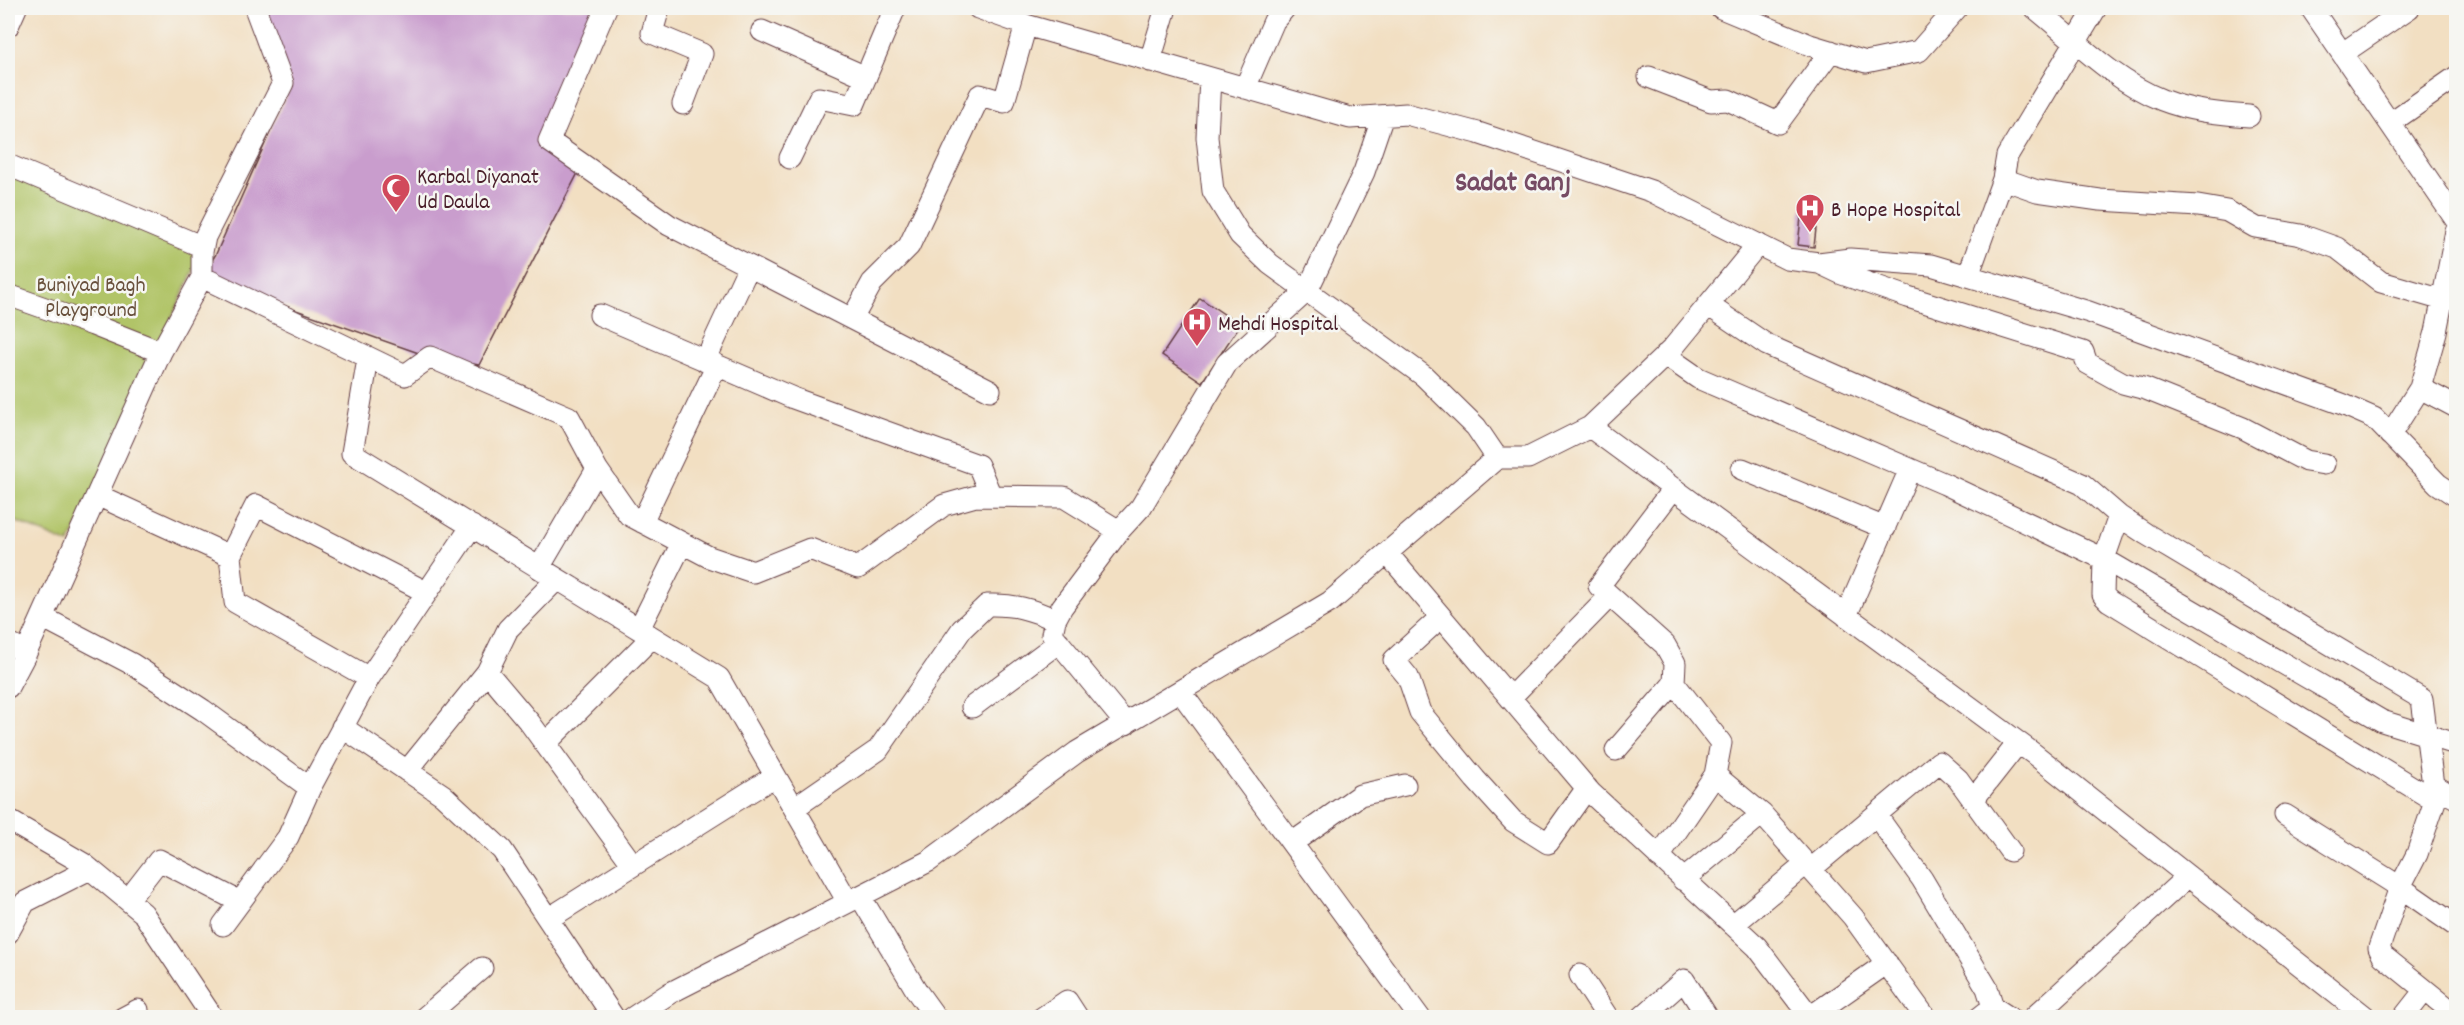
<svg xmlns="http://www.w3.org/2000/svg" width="2464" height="1025" font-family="Dekko,sans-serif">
<rect width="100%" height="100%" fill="#f6f6f2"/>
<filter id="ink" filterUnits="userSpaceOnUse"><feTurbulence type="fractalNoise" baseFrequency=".0167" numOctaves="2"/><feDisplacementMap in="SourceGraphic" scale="12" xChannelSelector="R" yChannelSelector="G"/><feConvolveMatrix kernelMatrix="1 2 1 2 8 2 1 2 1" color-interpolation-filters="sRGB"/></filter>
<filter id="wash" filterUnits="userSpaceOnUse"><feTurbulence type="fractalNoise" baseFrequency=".008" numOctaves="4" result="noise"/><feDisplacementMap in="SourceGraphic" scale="24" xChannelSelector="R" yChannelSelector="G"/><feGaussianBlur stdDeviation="1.35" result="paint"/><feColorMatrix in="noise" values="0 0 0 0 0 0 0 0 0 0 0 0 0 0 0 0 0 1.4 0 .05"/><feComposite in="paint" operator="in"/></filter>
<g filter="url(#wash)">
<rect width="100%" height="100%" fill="#f2dfc2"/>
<path fill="#b1c467" stroke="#7e7249" stroke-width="1.5" d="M8 166 202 252 69 544 8 518Z"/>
<g id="blocks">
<path fill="#c99dcd" d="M268 8H598L540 147 578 173 479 365 430 357 202 277 216 254 291 85 266 13Z
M1802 208 1818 210 1814 247 1798 245Z
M1200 298 1240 325 1202 382 1162 355Z"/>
</g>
</g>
<g filter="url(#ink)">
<use href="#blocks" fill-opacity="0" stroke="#633c42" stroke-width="1.5"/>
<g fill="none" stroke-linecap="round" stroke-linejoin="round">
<g stroke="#633c42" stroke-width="23">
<path id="minor" d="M606 8 549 141 669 225 990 390
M659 8 652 33 702 54 683 104
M978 8 1026 25 1350 118 1406 114 1478 133 1651 191 1787 259 1819 263 1850 259 1931 265 2089 312 2342 404 2374 418 2438 484 2456 496
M1721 8 1810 45 1866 62 1919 51 1957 8
M2035 8C2075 40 2114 81 2162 100 2190 111 2220 114 2249 116
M2311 8 2456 220
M8 26 16 8
M762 31 866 77
M2343 53 2409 8
M1150 61 1166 8
M1649 77 1711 101 1728 100 1778 123 1831 51
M1245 88 1274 21 1285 8
M2390 123 2456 77
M790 158 819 98 854 105 895 8
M8 165 203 247
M2003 179 2037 191 2100 200 2198 206 2227 211 2255 227 2301 235 2337 248 2381 282 2443 300
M1819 263 1842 274 1908 297 2083 352 2087 363 2123 383 2146 389 2243 428 2306 461 2324 464
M1968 276 2003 179 2007 156 2096 8
M202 277 405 375 430 357 569 417 597 469 629 515 709 557 753 572 810 549 858 568 944 505 976 496 1064 497 1119 531
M8 295 93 325 161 352
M1708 305 1767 345 2082 484 2119 516 2146 534 2422 699 2435 801 2417 854 2400 887 2379 948 2383 956 2456 1015
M600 315 793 398 978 465 991 496
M852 319 872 283 909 246 980 95 1004 102 1026 25
M1665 355 1698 378 1945 484 2104 559 2382 721 2456 744
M368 359 352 453 719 678 848 902
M705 361 749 266
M2420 388 2456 407
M1590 427 2034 754 2367 1018
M2390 435 2420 388 2436 332 2456 231
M1497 458H1528L1590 427 1672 349 1758 244
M1742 469 1885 528
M97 495 230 556
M2119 516 2104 559 2103 595 2109 601 2435 801
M642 522 717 365
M1387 553 1591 793 1757 947 1811 1018
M539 568 597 469
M1846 616 1910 469
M42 617 132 664 203 710 310 788
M1441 617 1394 660 1408 677 1420 712 1475 779 1513 821 1548 843 1587 788
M639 629 682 543
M8 643 26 653
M487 672 530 723 633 865
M369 678 235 602 230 556 256 505 426 592
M8 687 26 653 161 352 202 277V252L205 237 283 83 255 8
M1180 691 1420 1018
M1510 698 1610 596
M972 707 1059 642
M1126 724 1052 634 1055 620 1062 607 1119 531 1141 507 1227 363 1307 291 1364 172 1383 116
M342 727 443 795 502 850 614 1018
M545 744 652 637
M1616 750 1674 683
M407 771 487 672 508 629 557 579
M1715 775 1762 814 1853 917 1926 1018
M2433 785 2456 798
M1973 800 2018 743
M794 808 878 750 962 629 987 605C1013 604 1032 609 1055 620
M1876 815 1922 879 1987 988 1993 1007 1979 1018
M2285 815 2400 887 2456 926
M8 820 84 864 143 913 213 1018
M1292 843 1360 795 1405 785
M1659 857 1715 775 1721 743 1674 683 1675 663 1665 645 1599 586 1673 489
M1811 869 1939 762 1958 779 2010 851
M1683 880 1762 814
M860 896 918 993 936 1018
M128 900 159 860 240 902
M548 919 775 776
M223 925 288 837 310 788 369 678 472 526
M1733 925 1806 864
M8 933 25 902 90 869
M1580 975 1608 1018
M1993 1007 2010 1018
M1810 1017 1887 963
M123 1018 138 1010
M424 1018 482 968
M632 1018 670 993 929 861 1077 752 1330 602 1497 458 1476 427 1424 376 1270 264 1240 235 1213 191 1207 137 1210 78
M1042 1018 1067 1001 1078 1018
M1641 1018 1684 980 1708 1018
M2033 1018 2188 876
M2403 1018 2425 990"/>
</g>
<use href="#minor" stroke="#fff" stroke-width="21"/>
</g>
</g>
<defs>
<g id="mosque-pin" transform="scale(1.5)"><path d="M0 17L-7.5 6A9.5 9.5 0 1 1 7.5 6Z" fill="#d1495b" stroke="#f6f6f2"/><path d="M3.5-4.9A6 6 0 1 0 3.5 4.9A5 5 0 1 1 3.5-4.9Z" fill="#fff"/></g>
<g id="hospital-pin" transform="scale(1.5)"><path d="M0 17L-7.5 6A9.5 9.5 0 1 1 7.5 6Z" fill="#d1495b" stroke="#f6f6f2"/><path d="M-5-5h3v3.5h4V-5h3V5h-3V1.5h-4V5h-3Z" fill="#fff"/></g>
</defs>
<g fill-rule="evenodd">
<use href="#mosque-pin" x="396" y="188"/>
<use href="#hospital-pin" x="1810" y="208"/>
<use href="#hospital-pin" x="1197" y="322"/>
</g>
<g text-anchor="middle" stroke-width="5" stroke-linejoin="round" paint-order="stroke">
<g font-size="22" fill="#4a1f2b" stroke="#f6f6f2" text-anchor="start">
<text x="417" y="183">Karbal Diyanat<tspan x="417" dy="25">Ud Daula</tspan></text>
<text x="1831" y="216">B Hope Hospital</text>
<text x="1218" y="330">Mehdi Hospital</text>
</g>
<g font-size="22" fill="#69513d" stroke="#f6f6f2">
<text x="91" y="291">Buniyad Bagh<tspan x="91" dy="25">Playground</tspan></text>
</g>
<g font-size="28" font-weight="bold" fill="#764b64" stroke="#f6f6f2">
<text x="1513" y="190">Sadat Ganj</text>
</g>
</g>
<rect width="2464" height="1025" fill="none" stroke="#f6f6f2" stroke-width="30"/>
</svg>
